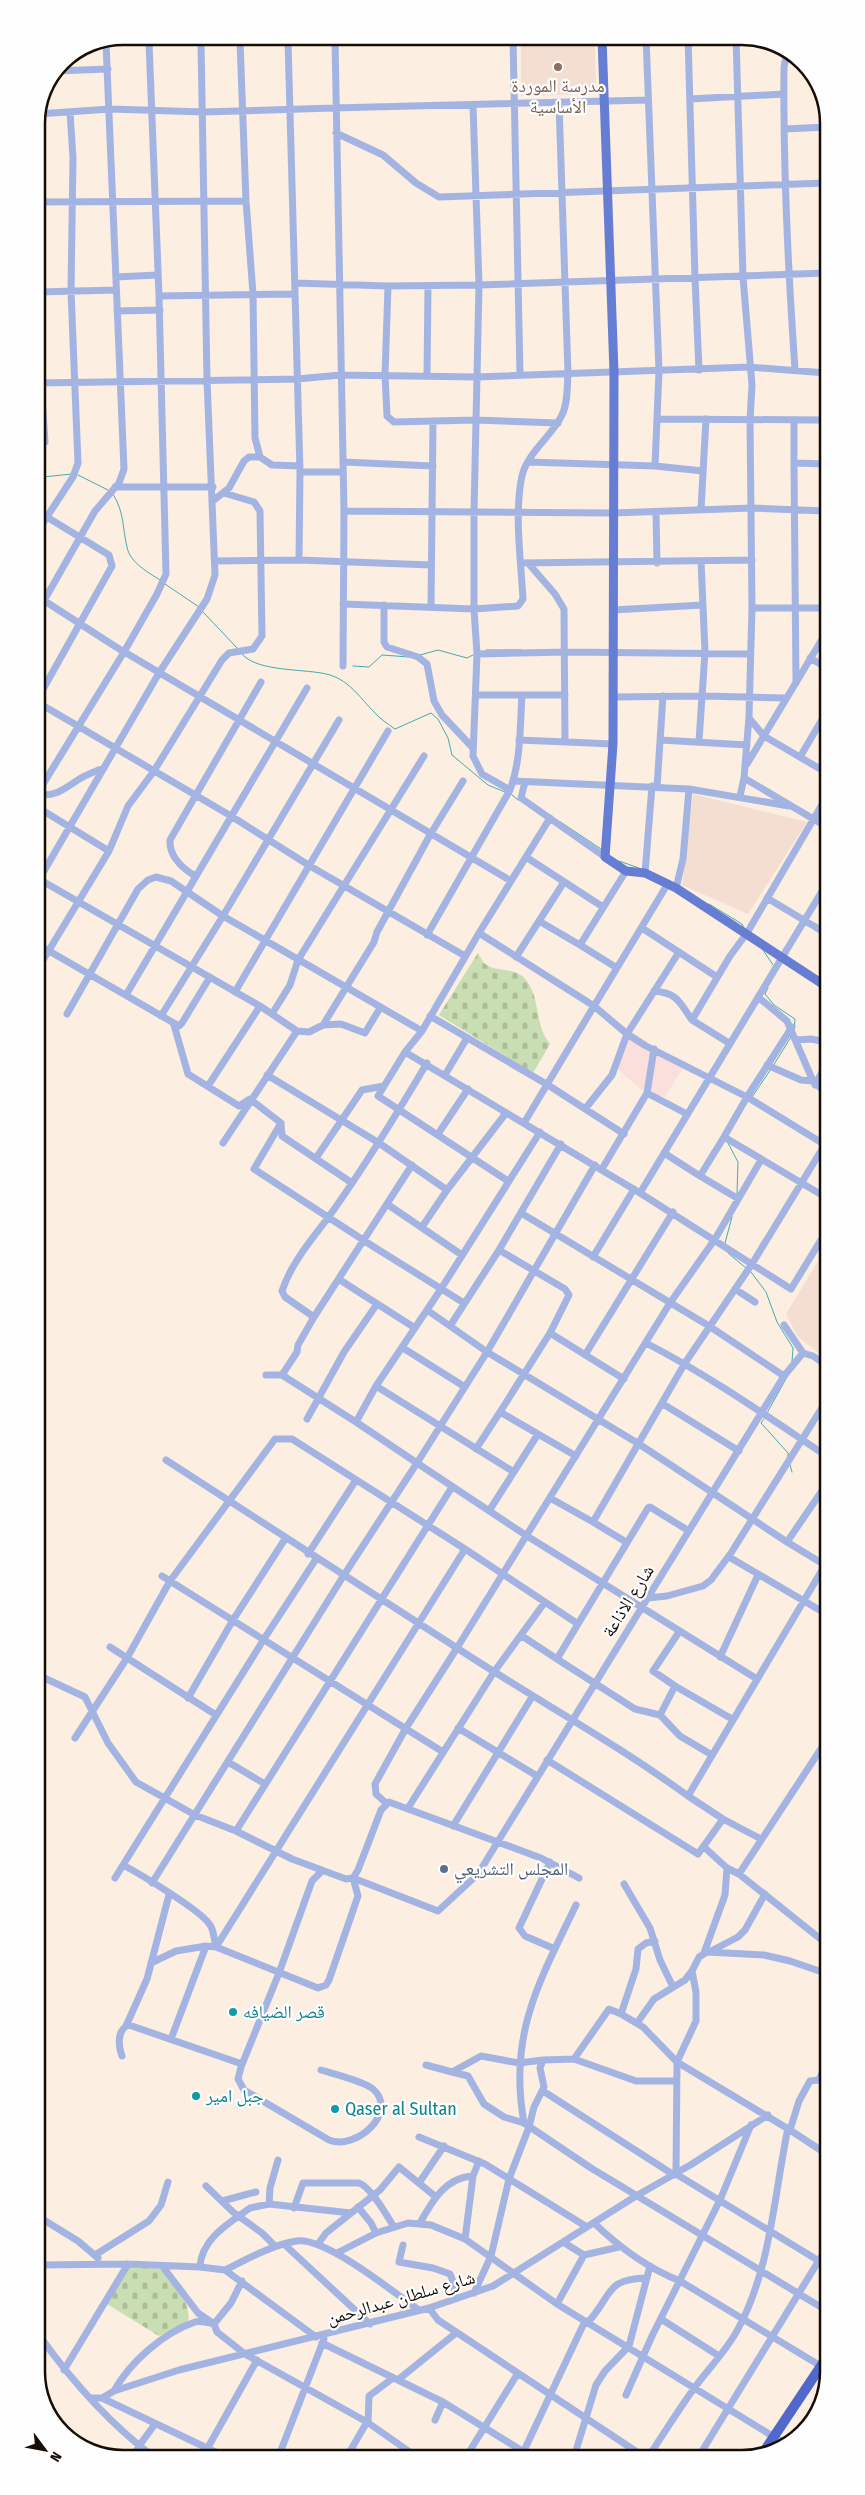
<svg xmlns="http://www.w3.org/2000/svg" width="865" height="2495" font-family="'Fira Sans Condensed','Noto Naskh Arabic',sans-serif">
<defs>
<pattern id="cemetery-stones" width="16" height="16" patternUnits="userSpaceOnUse" patternTransform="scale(1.25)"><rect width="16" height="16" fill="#c9deb3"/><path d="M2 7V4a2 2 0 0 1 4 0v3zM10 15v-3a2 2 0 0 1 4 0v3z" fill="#acbd98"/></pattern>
</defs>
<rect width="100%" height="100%" fill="#fceee0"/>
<path fill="#fadfdd" d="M633 1032 683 1068 665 1097 644 1092 613 1065Z"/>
<path fill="#f3ded1" d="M595 38 596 94 521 96V39Z
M693 794 807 822 748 914 682 885Z
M827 1246V1359L798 1337 786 1314Z"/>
<path fill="url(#cemetery-stones)" d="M478 953C480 956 482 961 484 963 495 973 515 966 526 980 541 999 534 1025 550 1044L533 1073 439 1015Z
M128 2267 163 2269C175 2286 192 2302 188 2324L159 2336 107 2304Z"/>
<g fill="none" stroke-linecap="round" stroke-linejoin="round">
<path stroke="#43acae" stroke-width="1" d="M37 473 43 477 72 474
M78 475 108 490
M113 494C125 514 122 527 127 547 130 563 148 572 160 580
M165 584 199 607
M203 612 238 649
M486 650H522
M242 654C258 673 307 668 330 675 350 681 361 699 374 712 380 719 388 724 395 729L431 713 438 719 448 738 452 755 488 785 505 792
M420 655 438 650 467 658 473 655
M353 666 369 667 382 655 409 657
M511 794 518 800
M559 821 601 849
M619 861 639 868
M709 904 742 924 744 928
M763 950 773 965
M768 988 765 994 774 1005 795 1019 794 1032
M773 1066 791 1037
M752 1097 771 1069
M728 1143 738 1162 737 1194
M725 1243 732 1217
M728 1253 746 1268
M751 1272 766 1292 777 1322 793 1348 792 1362
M767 1413 787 1377
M764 1419 761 1423 788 1453V1456
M790 1465 792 1472"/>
<path stroke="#a4b4e2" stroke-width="7" d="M688 37 695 278 699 370
M736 37 743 277 752 385 750 420 752 608 749 717 744 778 740 796
M513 39 520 375
M335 40 344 511 343 666
M240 41 246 201 253 294 255 438 260 457
M288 41 300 472 299 560
M787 52 784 67C783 168 788 269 795 369
M57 71 108 69
M690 99 784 94
M826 100V102
M473 105 479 285 474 512V609L477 654 473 756 482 774 510 790
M38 114 110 109 204 112 333 108 648 100
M785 129 826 127
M336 133 383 155 416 183 439 197 826 183
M36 164 41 383 45 442
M37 202 246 201
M116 277 158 275
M295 283 388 286 479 285 826 273
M388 286 385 375 387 416 394 422 475 420 558 423
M37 292 116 290
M159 296 295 294
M117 311 160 310
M427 376 428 286
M37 383 297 379 341 375 476 377 749 367 826 373
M658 419 826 420
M794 420V463
M343 462 433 466
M528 462 655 466 659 371 646 37
M655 466 703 471
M300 472H343
M115 487H213
M214 500 229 488 244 461 249 457H260L272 465 300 466
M701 509 706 419
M37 511 109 555 112 566 37 700
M344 511 613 513 752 508 826 511
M656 512 657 563
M37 532 73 477 78 463 71 291 73 158 70 112
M215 561 299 560 431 565
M521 563 752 560
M528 563 555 594 564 609 565 742
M37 596 116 647 511 881
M343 604 474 609 518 606 523 599C521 562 514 512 522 476 527 453 552 436 562 415 568 403 567 387 568 374L559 103
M384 605V642L387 647 418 657 427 664 434 701 442 715 473 748
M431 607 433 421
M752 608H827
M613 610 703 605
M37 613 95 511 119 483 124 469 106 43
M477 654 567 652 749 654
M810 658 827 668
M796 683 794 463 826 464
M476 695H565
M614 697 704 696 786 698
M37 702 231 816 310 866 465 956
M749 718 764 736 827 773
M519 740 613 744
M660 740 747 745
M699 741 705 652 701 561
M800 757 827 711
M747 764 827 631
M744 778 827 827
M514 781 689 789 789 806
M525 782 521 798 605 857
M657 787 663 696
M37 794 124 652 157 594 166 574 159 296 149 42
M37 794C56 798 66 787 81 778 88 774 96 771 104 768
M37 807 109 851
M526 857 603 907
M645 873 652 786
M195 876C182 868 169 856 170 840L261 682
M37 878 260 1006 297 1031 309 1032 323 1025 341 1024 365 1033 380 1008
M37 883 159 673 207 599 215 575 207 380 201 42
M827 883 640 1193 791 1289 827 1230
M667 885 594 1006 627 1034 646 1046 747 1097 827 1146
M676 888 683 859 689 789
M767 898 827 934
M539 921 580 945
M642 928 717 977
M479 933 422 1031 405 1052 378 1096 508 1181
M427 935 510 790C521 761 520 726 522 695
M37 944 179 1026 182 1023 210 977
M516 957 564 882
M617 968 580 945 626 871
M37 970 109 851 128 806 154 771 222 660 229 653 253 649 262 636 260 511 254 502 224 493
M654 991C678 993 679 1002 692 1020L730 956 747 933 827 796
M235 992 388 731
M126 995 307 688
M758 997 787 1021 813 1081 827 1094
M67 1014 138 889 148 880 156 877 171 881 223 916 422 1031
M272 1014 290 985 298 960 424 756
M161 1016 223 916 339 720
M430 1016 548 1085 624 1134
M692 1020 729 1043
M174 1025 188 1074 239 1106 250 1099 281 1123 282 1136 352 1183
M323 1025 374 942 377 932 430 835 463 781
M796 1040 811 1039 827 1042
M405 1052 640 1193
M767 1065 801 1080 813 1081
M267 1075 379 1143 447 1190
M445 1075 467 1038
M815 1085 827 1063
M208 1086 260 1006
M647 1093 687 1114
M585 1109 612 1075 627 1034 679 952
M281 1123 254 1169 374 1247 464 1303
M524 1123 594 1006 479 933 550 818
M438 1134 468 1089
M724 1137 747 1097 792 1027
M223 1143 297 1031
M561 1144 499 1250 450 1326 487 1352 639 1444 787 1542 825 1565
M664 1153 700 1176 724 1137 827 1198
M316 1158 362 1090 384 1086
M595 1165 487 1352 417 1463 527 1536 757 1679
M602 1169 647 1093 654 1049
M700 1176 737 1198
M387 1204 462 1255
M521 1213 709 1326 784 1376
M422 1227 447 1190 506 1113
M499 1250 565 1289 569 1295 550 1333 500 1412 576 1456
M593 1257 634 1189
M340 1280 415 1328
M735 1289 755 1302
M427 1310 450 1326
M314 1317 285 1297 282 1291C292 1260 317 1234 335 1208 368 1161 398 1112 427 1063
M784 1325 803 1353
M550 1333 624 1379
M646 1343C710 1376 768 1417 828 1457
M403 1348 465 1387
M585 1355 673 1212
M266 1375H282L297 1352 298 1345 314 1317 412 1165
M282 1375 356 1422
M376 1386 514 1472
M663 1404 739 1451
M307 1419 344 1352 377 1304
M476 1449 500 1412
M550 1498 593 1522 685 1363 752 1264 827 1141
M489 1511 538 1434
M593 1522 626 1542
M787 1542 828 1482
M308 1554 356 1480
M729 1557 828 1615
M162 1576 443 1752
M648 1598 667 1596 703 1586 711 1580 731 1553 828 1398
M578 1624 557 1659 635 1709 660 1715 680 1736 712 1755
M522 1636 557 1659
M110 1647 216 1715
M720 1657 758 1575
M38 1675 85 1697 108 1743 136 1782 195 1815 236 1831 292 1859 346 1879 353 1878 438 1911 478 1874 784 1376 803 1353 813 1356 827 1366
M675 1686 732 1719
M188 1698 233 1620 285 1539
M660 1715 675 1686 653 1671 679 1632
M458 1728 537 1776
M75 1738 127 1658 170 1581 275 1439H292L465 1549 578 1624 648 1508 650 1507 689 1531
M547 1760 698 1854 723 1819
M228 1762 265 1784
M688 1796C614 1742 533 1698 457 1648L670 1303 715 1239 761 1160
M386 1803 376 1794 375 1784 406 1728 457 1648 344 1575 417 1463 356 1422 376 1386 441 1289 540 1132
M408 1808 494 1672 545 1602
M453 1826 532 1697
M236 1831 452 1487
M761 1839 723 1819 688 1796 828 1560
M704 1847 727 1868 739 1874 828 1738
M550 1862 519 1928 525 1936 555 1949
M123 1865 264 1639 316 1559
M739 1874 828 1945
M115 1878 123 1865C140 1874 202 1911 210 1925 214 1930 214 1940 216 1947L318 1988 326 1985 329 1980 358 1896 353 1878
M353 1878 358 1870 381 1810 389 1802 541 1858 579 1878
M152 1883 344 1575 166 1460
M624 1884 650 1928 660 1960 673 1987
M711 1951 738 1937 745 1930 765 1894
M704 1953 725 1895 727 1868
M151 1963 176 1951 206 1946
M692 1971 696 1992V2021L677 2062 676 2174 829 2267
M621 2014 636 1969 638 1949 646 1943 655 1941
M637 2023 654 1999 685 1980 692 1971 699 1957 707 1952 764 1955 790 1961 828 1974
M126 2026 147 1979 169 1895
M171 2039 206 1946 216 1947 465 1549
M122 2056C118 2046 117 2029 129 2025L242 2064
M828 2058 819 2080 810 2081 799 2101 790 2130 828 2155
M574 2059 636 2081H676
M426 2065 452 2072 481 2056 519 2063 543 2060
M321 2070C334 2074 364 2081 373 2089 399 2112 356 2151 329 2140L244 2090 238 2079 241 2067 279 1973 312 1881 322 1871
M452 2072 468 2076 484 2104 504 2117 524 2123 591 2168 829 2312
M543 2091 674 2175
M524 2123C508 2035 539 1982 576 1905
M419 2137 485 2164 587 2227
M419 2183 444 2146
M206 2186 233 2212 262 2233 275 2246
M222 2201 256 2192
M269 2204 270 2188 278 2160
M358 2207 371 2223 376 2233
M294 2208 303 2183H359C371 2187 387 2216 394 2227
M829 2208 824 2214 825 2218 829 2221
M39 2217 78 2241 98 2258
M420 2223C432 2201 446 2177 473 2176
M594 2223C620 2248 647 2268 680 2281L829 2371
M465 2239 473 2176 479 2161
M563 2242 584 2255 619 2247
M318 2244 326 2233 380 2190 399 2167 436 2197
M285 2245 370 2324
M403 2245 399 2262 433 2268 450 2274 454 2284 455 2299
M337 2253 376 2233 408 2223 431 2225 465 2239 557 2304 784 2443
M95 2255 149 2221 161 2205 168 2182
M39 2265 128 2264 200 2267 225 2270 316 2337
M163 2267 198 2313 214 2324 217 2332 245 2354 367 2422 417 2457
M200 2267C201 2239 229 2223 250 2208L269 2204 351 2213
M225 2270C248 2259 271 2245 297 2241 326 2237 394 2293 419 2310
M474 2293 491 2256 509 2179 529 2127 534 2107 544 2087 540 2068 543 2060 574 2059 609 2009 621 2014 643 2027 677 2062 790 2130
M557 2304 584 2255
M429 2308 438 2320 643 2456
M661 2319 719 2356
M39 2335C71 2380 110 2424 155 2458
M322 2343 443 2402 524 2452
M64 2370 128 2264
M399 2379 456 2333
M114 2391C130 2362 163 2333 195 2322 200 2320 208 2323 214 2324L231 2303 242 2281
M626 2395 652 2336 720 2200 751 2125
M91 2398H102L114 2391 179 2370 429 2308 493 2286 636 2196 692 2164 768 2115
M102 2398 228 2458
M435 2420 443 2402
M368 2423 369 2396 393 2378
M649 2456C664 2433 679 2409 695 2387 709 2368 727 2350 738 2329 771 2268 774 2195 788 2128
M699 2456 829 2244
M466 2457 518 2373
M521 2457 585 2321H589C613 2294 605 2279 647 2278
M574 2457 596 2385 605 2371 629 2346 650 2266
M132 2458 139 2446 155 2424
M202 2458 257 2360
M278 2458 324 2339
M346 2458 367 2422"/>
<path stroke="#657dd2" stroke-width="9" d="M602 38 614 372 613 744 605 857 626 871 645 873 676 888 827 987"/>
<path stroke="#4f68ca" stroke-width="10" d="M761 2456 829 2354"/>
</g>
<circle fill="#8d6e63" stroke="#fefefe" stroke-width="2" cx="558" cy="67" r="5"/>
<circle fill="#5c6f8a" stroke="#fefefe" stroke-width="2" cx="444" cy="1869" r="5"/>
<g fill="#0f9aa8" stroke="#fefefe" stroke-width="2">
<circle cx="233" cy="2012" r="5"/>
<circle cx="196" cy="2096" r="5"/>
<circle cx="335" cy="2109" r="5"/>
</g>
<g text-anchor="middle" stroke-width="4.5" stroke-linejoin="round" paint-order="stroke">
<g font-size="18" fill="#785e54" stroke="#fefefe">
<text x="558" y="92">مدرسة الموردة<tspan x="558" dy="21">الأساسية</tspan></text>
</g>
<g font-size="18" fill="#160e06" stroke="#fefefe">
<text transform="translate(628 1601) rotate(-58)" y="6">شارع الاذاعة</text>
<text transform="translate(401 2298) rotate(-16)" y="6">شارع سلطان عبدالرحمن</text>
</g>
<g font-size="18" fill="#4e5e75" stroke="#fefefe" text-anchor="start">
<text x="454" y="1875">المجلس التشريعي</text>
</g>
<g font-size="18" fill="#0d838f" stroke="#fefefe" text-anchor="start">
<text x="243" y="2018">قصر الضيافه</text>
<text x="206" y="2102">جبل امير</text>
<text x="345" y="2115">Qaser al Sultan</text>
</g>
</g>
<path d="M0 0H865V2495H0ZM123 45H742A78 78 0 0 1 820 123V2372A78 78 0 0 1 742 2450H123A78 78 0 0 1 45 2372V123A78 78 0 0 1 123 45Z" fill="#fefefe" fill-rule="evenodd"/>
<path fill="none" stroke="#160e06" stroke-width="2.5" d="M123 45H742A78 78 0 0 1 820 123V2372A78 78 0 0 1 742 2450H123A78 78 0 0 1 45 2372V123A78 78 0 0 1 123 45Z"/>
<g transform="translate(45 2450) rotate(122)" stroke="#fefefe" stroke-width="4" paint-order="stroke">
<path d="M0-4L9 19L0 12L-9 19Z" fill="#160e06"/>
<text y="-8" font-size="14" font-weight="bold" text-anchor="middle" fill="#160e06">N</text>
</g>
</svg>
